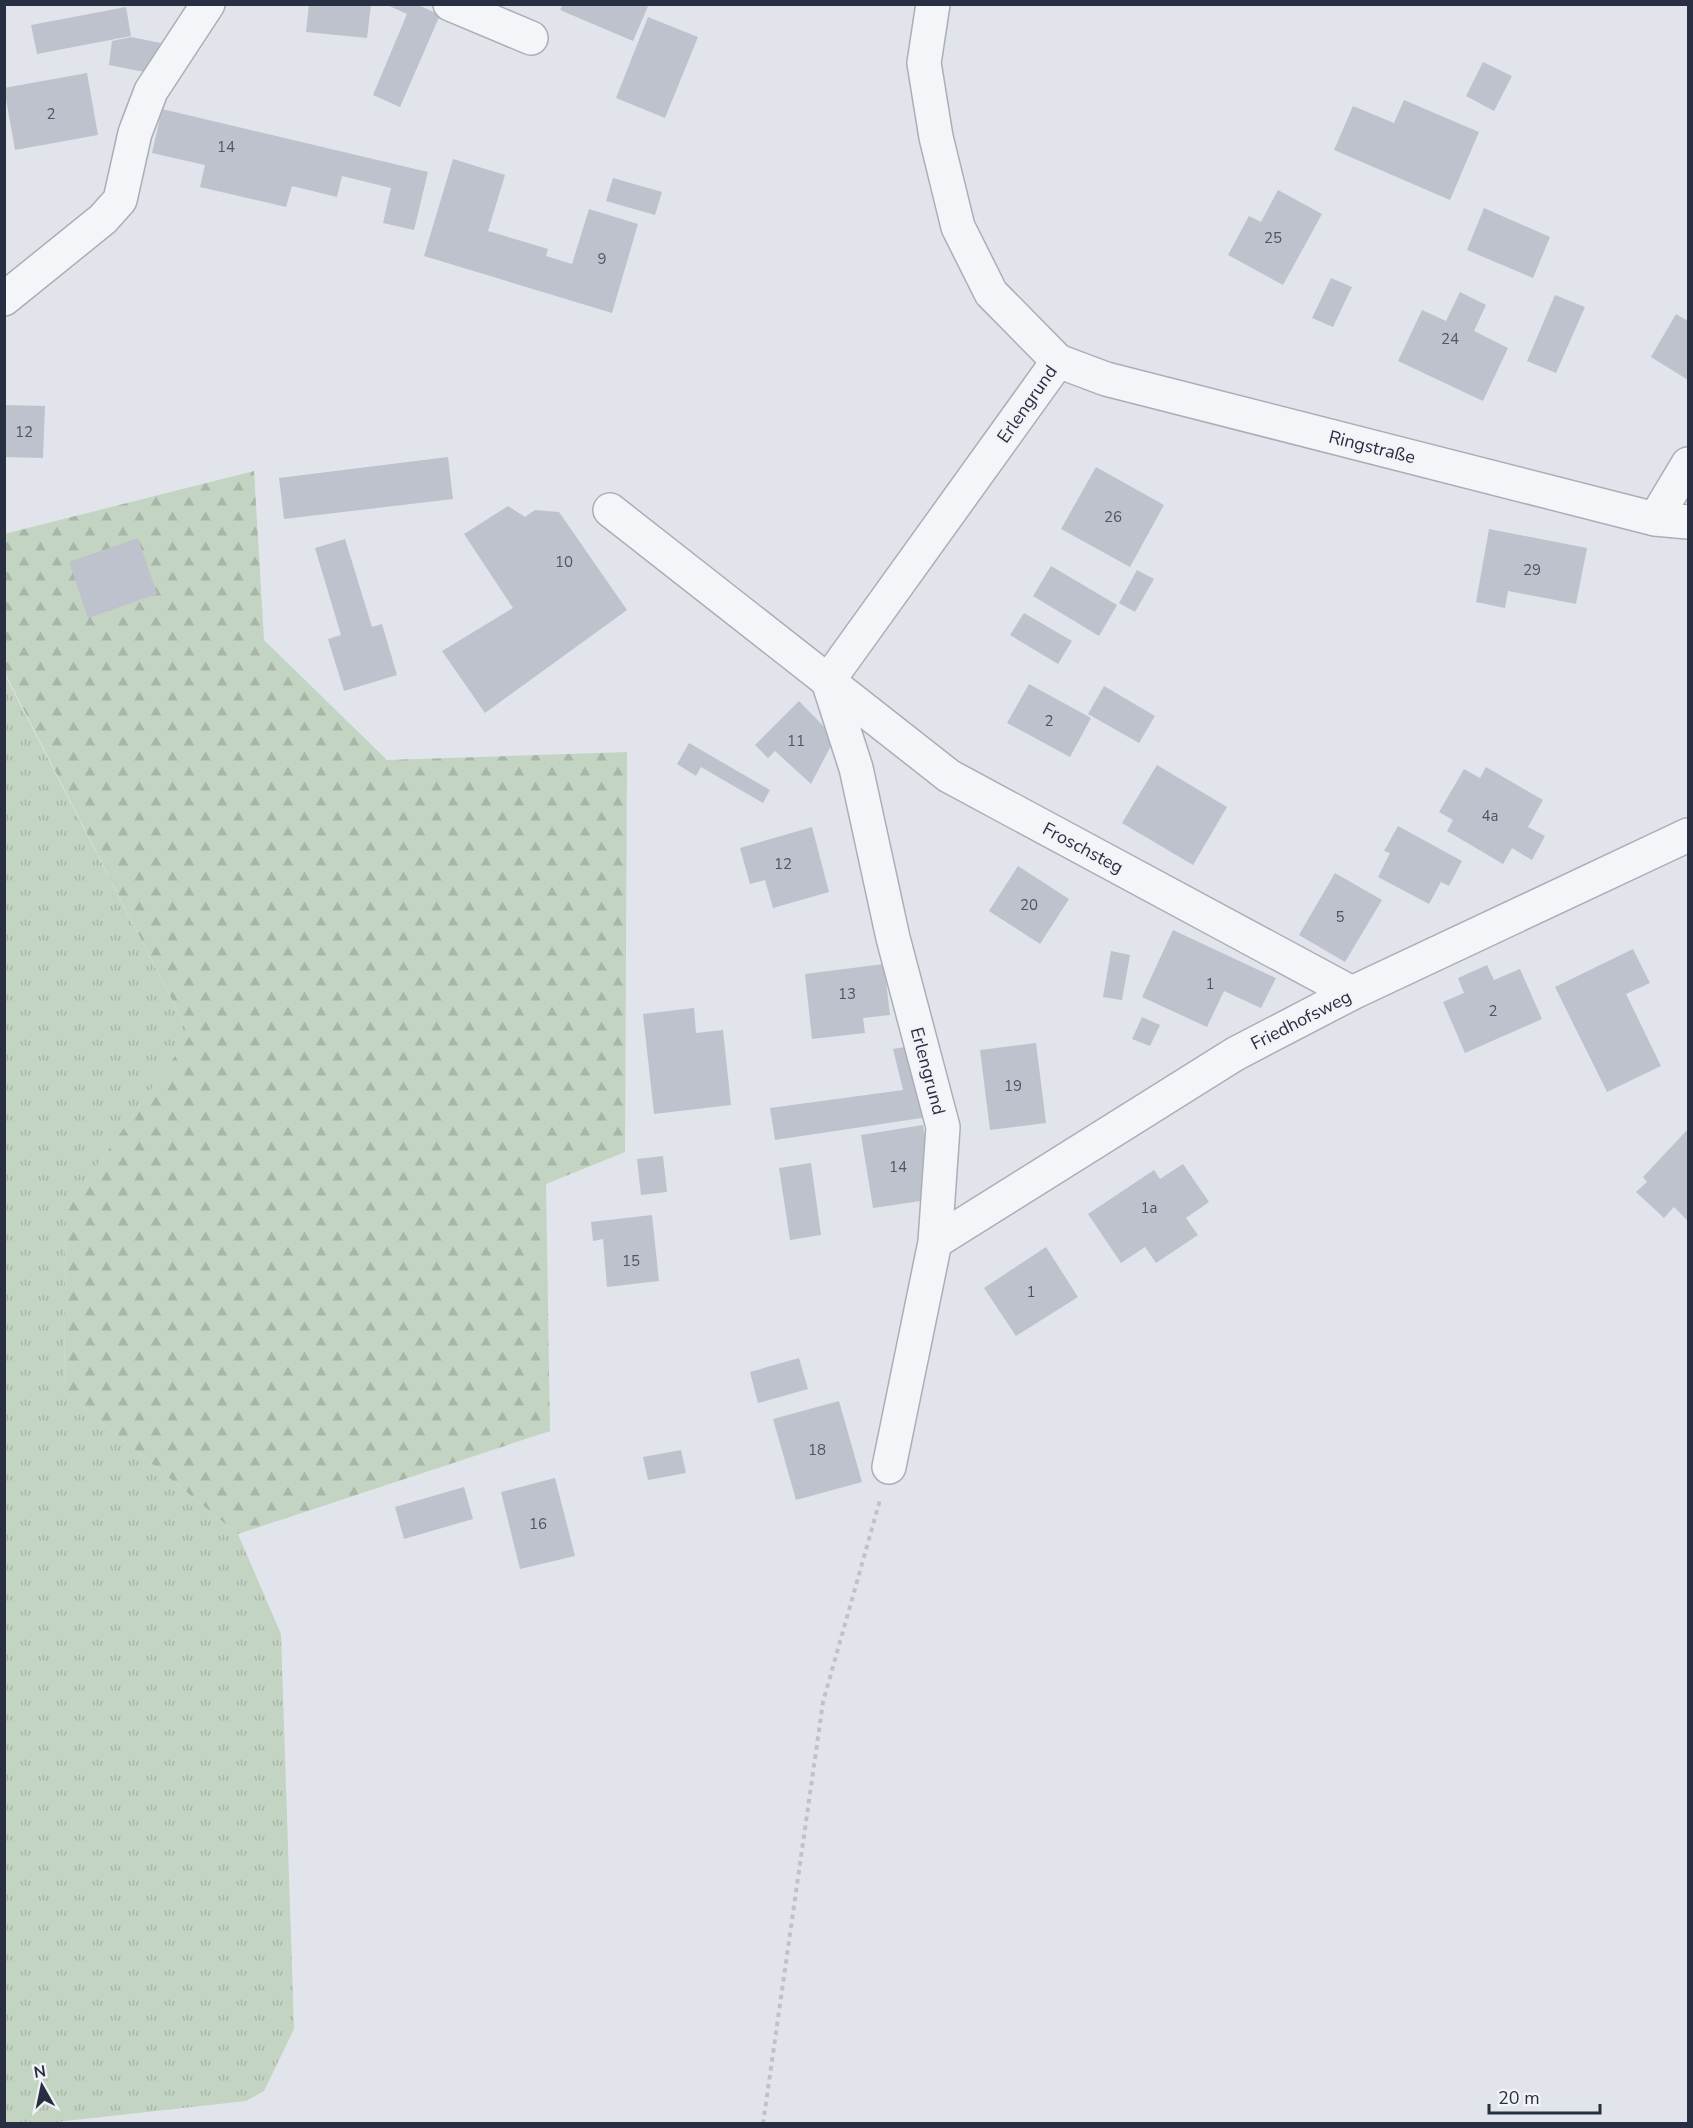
<svg xmlns="http://www.w3.org/2000/svg" width="1693" height="2128" font-family="'Nunito Sans',sans-serif">
<defs>
<pattern id="grass-tufts" width="24" height="20" patternUnits="userSpaceOnUse" patternTransform="scale(1.5)"><rect width="24" height="20" fill="#c4d4c2"/><path d="M3 7l-1-3M5 7V3M7 7l1-3M15 17l-1-3M17 17v-4M19 17l1-3" fill="none" stroke="#a8b6a8"/></pattern>
<pattern id="forest-firs" width="22" height="20" patternUnits="userSpaceOnUse" patternTransform="scale(1.5)"><rect width="22" height="20" fill="#c4d4c2"/><path d="M5 1l3.5 6h-7zM16 11l3.5 6h-7z" fill="#a8b6a8"/></pattern>
</defs>
<rect width="100%" height="100%" fill="#e1e4ea"/>
<path fill="url(#grass-tufts)" d="M4 673 190 1035 66 1209 64 1392 238 1534 281 1634 294 2029 264 2091 246 2101 39 2124 4 2123Z"/>
<path fill="url(#forest-firs)" d="M254 471 264 640 387 760 627 752 625 1152 546 1184 550 1431 238 1534 64 1392 66 1209 190 1035 5 673 4 534Z"/>
<path fill="#bec2cd" d="M309 4H371L367 38 306 32Z
M385 4H416L440 15 400 107 373 95 407 14Z
M563 4H649L633 41 560 10Z
M126 7 131 36 37 54 31 25Z
M648 17 698 37 665 118 616 98Z
M131 37 161 43 155 74 109 65 112 41Z
M1483 62 1512 76 1494 111 1466 96Z
M87 73 98 135 15 150 4 88Z
M1404 100 1479 132 1450 200 1334 150 1353 106 1394 123Z
M162 109 428 172 414 230 383 223 391 188 342 176 337 197 292 186 286 207 200 187 205 165 152 153Z
M453 159 505 175 488 231 548 249 546 256 572 264 589 209 638 224 612 313 424 256Z
M613 178 662 192 655 215 606 201Z
M1278 190 1322 214 1283 285 1228 255 1249 216 1261 222Z
M1484 208 1550 237 1533 278 1467 250Z
M1331 278 1352 287 1333 327 1312 318Z
M1460 292 1486 305 1474 331 1508 348 1483 401 1398 361 1422 310 1446 321Z
M1555 295 1585 307 1556 373 1527 361Z
M1676 314 1688 321V380L1651 357Z
M4 405 45 406 43 458 4 457Z
M448 457 453 499 284 519 279 478Z
M1096 467 1164 505 1130 567 1061 529Z
M508 506 525 517 535 510 559 512 627 610 485 713 442 651 513 608 464 534Z
M1489 529 1587 548 1576 604 1508 591 1505 608 1476 602Z
M138 538 157 594 88 618 69 562Z
M345 539 372 627 382 624 397 675 344 691 328 639 341 635 315 548Z
M1051 566 1117 605 1099 636 1033 596Z
M1137 570 1154 579 1135 612 1119 603Z
M1024 613 1072 641 1058 664 1010 635Z
M1029 684 1091 718 1070 757 1007 723Z
M1104 686 1155 716 1139 743 1088 714Z
M799 701 835 738 811 784 775 751 768 758 755 745Z
M689 743 770 790 763 803 701 767 696 776 677 764Z
M1157 765 1227 807 1193 865 1122 823Z
M1486 767 1543 800 1528 827 1545 836 1532 860 1512 848 1503 864 1447 831 1453 820 1439 812 1464 769 1480 778Z
M1398 826 1462 861 1449 886 1441 882 1429 904 1378 877 1390 853 1384 851Z
M812 827 829 892 773 908 765 880 750 884 740 848Z
M1018 866 1069 899 1040 944 989 911Z
M1335 873 1382 900 1345 962 1299 935Z
M1173 930 1276 978 1261 1008 1224 991 1207 1027 1142 997Z
M1633 949 1650 983 1626 994 1661 1066 1607 1092 1555 987Z
M1111 951 1130 955 1122 1000 1103 997Z
M884 964 890 1015 863 1018 865 1033 812 1039 805 974Z
M1487 965 1494 980 1520 969 1542 1019 1465 1053 1443 1002 1464 993 1458 978Z
M694 1008 696 1033 723 1030 731 1105 654 1114 643 1014Z
M1142 1017 1160 1025 1150 1046 1132 1039Z
M1036 1043 1046 1123 990 1130 980 1050Z
M917 1045 935 1116 775 1140 770 1108 903 1090 893 1049Z
M923 1125 935 1199 873 1208 861 1135Z
M1688 1129V1221L1674 1207 1664 1218 1636 1192 1647 1182 1643 1177Z
M663 1156 667 1192 641 1195 637 1159Z
M811 1163 821 1235 790 1240 779 1168Z
M1183 1164 1209 1202 1186 1218 1198 1235 1156 1263 1145 1247 1121 1263 1088 1214 1154 1170 1160 1179Z
M652 1215 659 1281 607 1287 603 1239 593 1241 591 1222Z
M1046 1247 1078 1297 1016 1336 984 1288Z
M799 1358 808 1389 758 1403 750 1372Z
M839 1401 862 1482 796 1500 773 1419Z
M681 1450 686 1473 648 1480 643 1457Z
M555 1478 575 1556 520 1569 501 1492Z
M464 1487 473 1519 404 1539 395 1507Z"/>
<g fill="none" stroke-linecap="round" stroke-linejoin="round">
<g stroke="#aaaeb8" stroke-width="36">
<path id="minor" d="M450 4 531 38
M933 4 924 63 936 137 958 227 991 293 1058 361 1106 379 1655 519 1688 522
M4 299 103 219 120 200 135 133 151 91 208 4
M1058 361 828 681 949 776 1352 993
M610 510 828 681 856 768 893 938 943 1127 935 1242 889 1467
M1655 519 1688 464
M935 1242 1235 1054 1352 993 1688 835"/>
</g>
<path stroke="#bfc2c9" stroke-width="4" stroke-dasharray="4.5 4.5" stroke-linecap="butt" d="M763 2124 823 1702 880 1500"/>
<use href="#minor" stroke="#f4f5f8" stroke-width="33"/>
</g>
<g text-anchor="middle" stroke-width="5" stroke-linejoin="round" paint-order="stroke">
<g font-size="15" fill="#4e5466">
<text x="51" y="119">2</text>
<text x="226" y="152">14</text>
<text x="1273" y="243">25</text>
<text x="602" y="264">9</text>
<text x="1450" y="344">24</text>
<text x="24" y="437">12</text>
<text x="1113" y="522">26</text>
<text x="564" y="567">10</text>
<text x="1532" y="575">29</text>
<text x="1049" y="726">2</text>
<text x="796" y="746">11</text>
<text x="1490" y="821">4a</text>
<text x="783" y="869">12</text>
<text x="1029" y="910">20</text>
<text x="1340" y="922">5</text>
<text x="1210" y="989">1</text>
<text x="847" y="999">13</text>
<text x="1493" y="1016">2</text>
<text x="1013" y="1091">19</text>
<text x="898" y="1172">14</text>
<text x="1149" y="1213">1a</text>
<text x="631" y="1266">15</text>
<text x="1031" y="1297">1</text>
<text x="817" y="1455">18</text>
<text x="538" y="1529">16</text>
</g>
<g font-size="18" fill="#292f43" stroke="#f1f3f7">
<text transform="translate(1027 404) rotate(-55)" y="6">Erlengrund</text>
<text transform="translate(1372 447) rotate(14)" y="6">Ringstraße</text>
<text transform="translate(1083 848) rotate(28)" y="6">Froschsteg</text>
<text transform="translate(1301 1020) rotate(-27)" y="6">Friedhofsweg</text>
<text transform="translate(928 1071) rotate(75)" y="6">Erlengrund</text>
</g>
</g>
<rect width="1693" height="2128" fill="none" stroke="#292f43" stroke-width="12"/>
<g transform="translate(42 2086) rotate(351)" stroke="#f1f3f7" stroke-width="4.5" paint-order="stroke">
<path d="M0-4.5L10 22L0 15L-10 22Z" fill="#292f43"/>
<text y="-9" font-size="16" font-weight="bold" text-anchor="middle" fill="#292f43">N</text>
</g>
<path d="M1489 2104v9h111v-9" fill="none" stroke="#292f43" stroke-width="3"/>
<text x="1498" y="2104" font-size="18" fill="#292f43" stroke="#f1f3f7" stroke-width="4.5" paint-order="stroke">20 m</text>
</svg>
